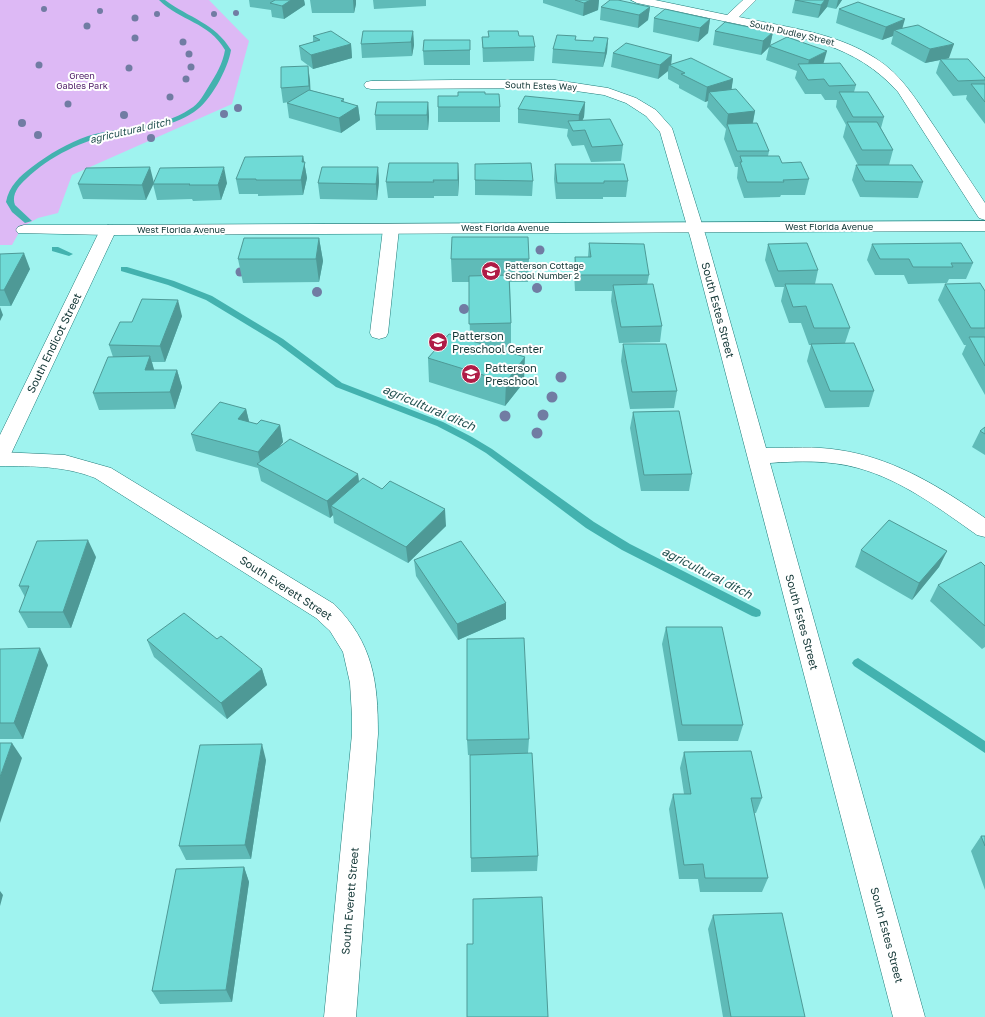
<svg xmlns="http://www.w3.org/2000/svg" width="985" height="1017" font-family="'Golos Text',sans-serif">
<rect width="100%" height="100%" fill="#9ff3ef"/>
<path fill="#ddb9f5" d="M0 0H209L249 41 232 104 72 175 58 213 38 218 22 227 12 245H0Z"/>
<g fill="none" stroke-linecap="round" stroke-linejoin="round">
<path fill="#43b2af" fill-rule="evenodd" d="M159 0H165C189 18 215 23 231 50 228 69 210 102 194 112 171 128 141 129 115 134 83 140 50 156 26 179 19 185 11 195 15 205L32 221 25 223 12 212 6 202C9 186 20 176 32 167 49 154 68 143 88 136 121 126 161 129 190 109 199 104 204 94 209 86 216 75 223 63 225 50 209 22 180 21 159 0Z
M52 247H58L73 254 69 256 52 251Z
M121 267H127L174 281 212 296 283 339 342 383 443 422 472 437 492 449 594 522 630 544 760 610 761 613 760 616 756 617 752 616 622 550 586 528 486 453 466 441 437 426 336 387 277 343 206 300 168 285 121 271Z
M858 658 985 741V753L854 666 852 663 854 660Z"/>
<g stroke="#217b79" stroke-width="1">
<path id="street" d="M631 0H655L727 15 743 0H756L739 17C784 27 835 32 875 58 903 75 918 103 936 129 952 154 969 178 985 203V220L979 218 977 215 898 92C854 43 803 38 742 25 707 18 672 10 637 3Z
M453 80H555L608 88 636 98 656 110 672 128 707 240 766 448C790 448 815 446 839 450 894 458 940 487 985 518V537L977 535C940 509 902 480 858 468 829 460 799 461 770 463L925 1017H893L691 240 660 132 646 116 626 103 604 95 555 88 371 89 366 88 364 85 366 82 371 81Z
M391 224 397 226 399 229 388 333 386 337 379 339 372 337 370 333 383 229 385 226Z
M24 225H108L114 227 116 230 114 233 108 235 18 233 16 230 18 227Z
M0 452 65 455 111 468 334 604C373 643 378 681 378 734L356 1017H324L352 734V716L350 683 343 652 330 631 316 618 95 478C65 466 33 466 0 466Z"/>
</g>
<g stroke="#217b79" stroke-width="1">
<path id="secondary" d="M985 221V231L114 235 10 456 7 461 0 463V435L100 230 102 227 108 225Z"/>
</g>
<use href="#street" fill="#fff" fill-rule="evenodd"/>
<use href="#secondary" fill="#fff" fill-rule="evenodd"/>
</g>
<g fill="#717ca3">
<circle cx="44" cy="9" r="3"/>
<circle cx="100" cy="11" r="3"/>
<circle cx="236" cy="13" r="3"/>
<circle cx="157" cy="14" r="3"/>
<circle cx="214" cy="14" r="3"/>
<circle cx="135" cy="18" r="3.5"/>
<circle cx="87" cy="26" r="3.5"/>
<circle cx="135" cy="38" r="3.5"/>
<circle cx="183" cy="42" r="3.5"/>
<circle cx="189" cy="54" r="3.5"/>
<circle cx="39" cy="65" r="3.5"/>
<circle cx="191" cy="67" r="3.5"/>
<circle cx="129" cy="68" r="3.5"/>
<circle cx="186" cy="79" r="3.5"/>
<circle cx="170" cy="97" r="3.5"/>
<circle cx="68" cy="104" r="3.5"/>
<circle cx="238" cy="108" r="4"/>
<circle cx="224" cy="114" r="4"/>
<circle cx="124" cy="115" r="4"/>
<circle cx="22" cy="123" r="4"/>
<circle cx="38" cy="135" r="4"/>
<circle cx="151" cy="138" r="4"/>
<circle cx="540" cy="250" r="4.5"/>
<circle cx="240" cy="272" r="4.5"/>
<circle cx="537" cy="288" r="5"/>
<circle cx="317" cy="292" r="5"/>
<circle cx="464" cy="309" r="5"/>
<circle cx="533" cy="350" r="5"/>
<circle cx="561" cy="377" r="5.5"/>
<circle cx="552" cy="397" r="5.5"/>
<circle cx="543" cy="415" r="5.5"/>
<circle cx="505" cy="416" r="5.5"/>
<circle cx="537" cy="433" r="5.5"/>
</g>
<path fill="#5fbbb8" d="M249 0H304L305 5 284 19 272 17 271 10 250 7Z
M310 0H356V4L354 13H312Z
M373 0H426V6L374 9Z
M543 0H599L598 10 583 16 543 3Z
M795 0H842L836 9 827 7 818 18 792 13Z
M601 7H650L648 20 638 28 600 20Z
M839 9 902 28 949 58 944 59 985 78V124L966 99 967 95 953 96 936 73 940 60 925 63 891 44 893 36 882 40 836 23Z
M654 18 710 19 708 33 698 42 653 32Z
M413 31 414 45 412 56 362 58 361 44Z
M715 31 773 32 770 45 824 63 856 85 854 92 884 117 881 128 893 150 889 165 923 182 918 198 860 197 852 180 856 165H858L843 137 846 125 836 107 837 100H825L821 94H805L795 78 797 71 766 60 769 47 761 55 713 45Z
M313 36 351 44 352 58 313 69 301 60 299 46 313 42Z
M519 36 535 47 534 61 483 62 482 37Z
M608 38 607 52 603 67 552 63 553 49 576 40 593 41Z
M470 40V65H424L423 51Z
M613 53 672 55 671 64 733 79 731 90 755 111 753 123 769 151 768 156 782 163 809 179 805 195H781L780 197 744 198 737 178 738 167H735L724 139 726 129 707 107 708 101 705 102 679 88V85L668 79V71L658 79 611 67Z
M310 80V90L344 99V102L358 106 360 120 341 133 289 118 287 103 289 102 283 103 281 88Z
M485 94 500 107V122H438V107L458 96Z
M428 102 429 117 428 130H376L375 115Z
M585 102 584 117 582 120 623 145 621 161 591 162 584 145 572 146 567 136 568 129 518 123V109Z
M303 156 307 178 303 195 258 196V194H239L236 179Z
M475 164 533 181 532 196 475 195Z
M555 164 628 181 626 197H603V199H556L554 179Z
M150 167 146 200 83 199 78 184Z
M378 167 379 182 377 200 320 199 318 183Z
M459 178 458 196H434V198H388L386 182Z
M227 183 221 200 193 201 192 199 157 200 153 184Z
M319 238 323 261 319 282 243 283 238 259Z
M589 243 649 275 647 285 662 326 660 342 619 343 611 301 612 291H575L574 273 575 257H588Z
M768 244 818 270 815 284 850 328 845 343 874 391 869 407 825 408 807 361 811 345H809L801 323H789L781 301 784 287H775L765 260Z
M872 244 973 263 966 279H949L947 283 908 284 904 275H875L867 260Z
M0 254 30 269 11 306H0Z
M451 259H529L528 282H510L511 323V347L492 348 524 382 505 406 429 382 428 358 470 340 469 282H452Z
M945 284 985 291V395L962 354 966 345H964L938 300Z
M182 316 165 362H152L154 370H177L182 387 175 409 99 410 93 393 113 357 109 345 132 322Z
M623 344 677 391 674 408 630 409 621 361Z
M246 409 249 422 257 424 280 425 283 442 280 446 358 474 359 482 446 526 408 563 334 523 333 515 330 518 261 481 258 468 196 451 191 434Z
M633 412 692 474 689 491H641L630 428Z
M985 427V455L972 447 980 431Z
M861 550 947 551 939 567 912 600 855 567Z
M96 557 71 628H28L19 612 25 597 19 586Z
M414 560 506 603V619L458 640 416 576Z
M985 566V647L982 649 930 601 938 585Z
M666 627 743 725 738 741H678L662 644Z
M217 639 262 669 267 685 227 719 154 657 147 640Z
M0 649 48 665 23 739H0Z
M529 739 528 753 538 856 537 871 471 872 470 755H468L467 740Z
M684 752 762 798 756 813H754L768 878 762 892H700L698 879H679L669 809 673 794H684L680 768Z
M266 760 251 859 186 860 179 846Z
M981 836H985V890L971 851Z
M244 867 249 882 232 1002 160 1004 152 991Z
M713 915 805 1017H723L708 929Z"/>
<path fill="#4e9996" d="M291 0H304L305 5 284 19 282 6Z
M353 0H356V4L354 13Z
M591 0H599L598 10 583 16 584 3Z
M825 0H829L827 7 818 18 821 5Z
M838 0H842L836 9Z
M650 7 648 20 638 28 639 15Z
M710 19 708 33 698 42 700 28Z
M905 19 901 33 894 30 893 36 882 40 886 27Z
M413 31 414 45 412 56 411 42Z
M773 32 770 46H769V47L761 55 763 41Z
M608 38 607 52 603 67 605 53Z
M351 44 352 58 313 69 311 55Z
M954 44 949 58 941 60 940 59V60L925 63 930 49Z
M827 51 823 65 806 74 809 60Z
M672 55 671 65H669L668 71 658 79 660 65Z
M308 66 310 80 311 101 309 86Z
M733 79 731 93 709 92 708 101 705 102 707 87Z
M428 102 429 117 428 130 427 115Z
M585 102 584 117 578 130 579 115Z
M358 106 360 120 341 133 339 118Z
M755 111 752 126 727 124 726 129 728 114Z
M303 156 307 178 303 195 301 180 302 162Z
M458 163 459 178 458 196Z
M150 167 154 183 146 200 142 185Z
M224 167 227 183 221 200 218 185Z
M378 167 379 182 377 200 376 184Z
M319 238 323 261 319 282 316 259Z
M24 253 30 269 11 306 4 290Z
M178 300 182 316 165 362 160 346Z
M0 307 3 315 0 321Z
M150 356 155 373 145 370Z
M525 357 524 382 505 406 506 382Z
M177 370 182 387 175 409 170 392Z
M246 409 250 425 238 419Z
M280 425 283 442 264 467 261 466 258 452Z
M358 474 360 491 331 506 333 515 330 518 327 501Z
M445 509 446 526 408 563 406 547Z
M88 540 96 557 71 628 63 612Z
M947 551 939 567 912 600 919 583Z
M506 603V619L458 640 457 624Z
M40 648 48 665 23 739 14 723Z
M262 669 267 685 227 719 221 703Z
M12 743 22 758 0 823V777Z
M262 744 266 760 251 859 245 845Z
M244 867 249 882 232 1002 226 990Z
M0 891 3 895 0 906Z"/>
<path fill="#6fdad6" stroke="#4e9996" d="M275 0H291L282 6 270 3Z
M575 0H591L584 3Z
M610 0H618L650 7 639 15 601 7Z
M795 0H825L821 5Z
M858 2 905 19 886 27 839 9Z
M665 9 710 19 700 28 654 18Z
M725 22 773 32 763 41 715 31Z
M918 25 954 44 930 49 894 30Z
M331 31 351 44 311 55 299 46 320 40 313 36Z
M363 31H413L411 42 361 44Z
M488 31H518L519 36H533L535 47 483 48 482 37H489Z
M557 35 576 36 575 40 593 41 594 37 608 38 605 53 553 49Z
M787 37 827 51 809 60 769 46Z
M424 40H470V50L423 51Z
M626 43 672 55 660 65 613 53Z
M691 58 733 79 707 87 681 74 685 73 669 65Z
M940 59H968L985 78V80L958 81Z
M840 63 856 85 829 86 824 79 808 80 798 64Z
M308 66 309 86 281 88V67Z
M971 84H985V102Z
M736 89 755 111 728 114 709 92Z
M309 90 344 99 341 101 358 106 339 118 287 103Z
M458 92H485V94H499L500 107H438V96H458Z
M839 92H868L884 117H853Z
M525 96 585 102 579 115 518 109Z
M377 102H428L427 115H375Z
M610 119 623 145 592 147 585 130 573 131 568 121Z
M847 122H877L893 150H862Z
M757 123 769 151H737L727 124Z
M303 156 302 162H305L301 180H256V179H236L245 157Z
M740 156H779L782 163 801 162 809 179 783 180 784 182H747L740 162H742Z
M389 163H458V180H433L434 182H386Z
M531 163 533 181 475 180V164Z
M555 164H624L628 181H604V183H557Z
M856 165H912L923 182 865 181Z
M150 167 142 185 78 184 86 168Z
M224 167 218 185H189L190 184H153L160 168Z
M322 167H378L376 184 318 183Z
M452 237H528L529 259H451Z
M244 238H319L316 259H238Z
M589 243 644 244 649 275H576L575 257H591Z
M807 243 818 270 778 271 768 244Z
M961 243 973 263H951L953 267H913L909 259H880L872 244Z
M24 253 4 290H0V254Z
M509 275 511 323 469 324V276Z
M980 283 985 291V328H971L945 284Z
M653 284 662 326 621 327 613 285Z
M785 284H832L850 328H814L806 306 793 307Z
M142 299 178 300 160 346 109 345 120 322H132Z
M449 334 525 357 506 382 428 358Z
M969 337H985V366Z
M854 343 874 391H830L811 344Z
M623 344H666L677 391 632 392Z
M150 356 145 370H177L170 392 93 393 108 357Z
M220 402 246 409 238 419 257 424 261 420 280 425 258 452 191 434Z
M679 411 692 474 644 475 633 412Z
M985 427V434L980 431Z
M290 439 358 474 327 501 257 464Z
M363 478 382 489 390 481 445 509 406 547 331 506Z
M889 520 947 551 919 583 861 550Z
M88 540 63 612H19L29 586H19L37 541Z
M461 541 506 603 457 624 414 560Z
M981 562 985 566V626L938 585Z
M184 613 217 639 221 636 262 669 221 703 147 640Z
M666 627H722L743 725H682Z
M524 638 529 739 467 740V639Z
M40 648 14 723H0V649Z
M0 743H12L0 777Z
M262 744 245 845 179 846 200 745Z
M751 751 762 798H751L768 878H705L703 864 684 865 673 794H691L684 752Z
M532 753 538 856 471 858 470 755Z
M981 836H985V846Z
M244 867 226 990 152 991 176 869Z
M542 897 548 1017H467V944H473V899Z
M782 913 805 1017H731L713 915Z"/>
<defs>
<g id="school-disc" transform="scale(1)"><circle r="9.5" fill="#af1c46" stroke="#fff"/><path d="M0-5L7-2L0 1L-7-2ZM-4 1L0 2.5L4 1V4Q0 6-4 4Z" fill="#fff"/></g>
</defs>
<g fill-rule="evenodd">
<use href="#school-disc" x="491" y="271"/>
<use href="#school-disc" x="438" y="342"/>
<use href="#school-disc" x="471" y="374"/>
</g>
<g text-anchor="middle" stroke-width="4" stroke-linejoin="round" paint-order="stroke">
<g font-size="9" fill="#123635" stroke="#fff">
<text transform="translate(792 33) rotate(13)" y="3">South Dudley Street</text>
<text transform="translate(541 86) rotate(2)" y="3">South Estes Way</text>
<text x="829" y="230">West Florida Avenue</text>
<text x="505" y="231">West Florida Avenue</text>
<text x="181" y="233">West Florida Avenue</text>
</g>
<g font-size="9" fill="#4c1a65" stroke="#fff">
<text x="82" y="79">Green<tspan x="82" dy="10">Gables Park</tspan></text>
</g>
<g font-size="9" fill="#123635" stroke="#fff" text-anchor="start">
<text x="505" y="269">Patterson Cottage<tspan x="505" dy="10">School Number 2</tspan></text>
</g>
<g font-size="10" font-style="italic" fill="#225150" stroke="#fff">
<text transform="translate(130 130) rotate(-13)" y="4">agricultural ditch</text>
</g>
<g font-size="11" fill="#123635" stroke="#fff">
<text transform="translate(718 310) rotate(75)" y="4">South Estes Street</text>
<text transform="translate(54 343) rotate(-64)" y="4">South Endicot Street</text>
<text transform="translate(286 588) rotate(33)" y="4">South Everett Street</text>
<text transform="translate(802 622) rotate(75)" y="4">South Estes Street</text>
<text transform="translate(350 901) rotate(-85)" y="4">South Everett Street</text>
<text transform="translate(887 935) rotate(75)" y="4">South Estes Street</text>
</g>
<g font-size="11" fill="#123635" stroke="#fff" text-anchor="start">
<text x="452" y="340">Patterson<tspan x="452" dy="13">Preschool Center</tspan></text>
<text x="485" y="372">Patterson<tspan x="485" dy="13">Preschool</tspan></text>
</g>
<g font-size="12" font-style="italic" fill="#225150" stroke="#fff">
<text transform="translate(429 408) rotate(23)" y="4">agricultural ditch</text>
<text transform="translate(707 573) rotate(27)" y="4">agricultural ditch</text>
</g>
</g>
</svg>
